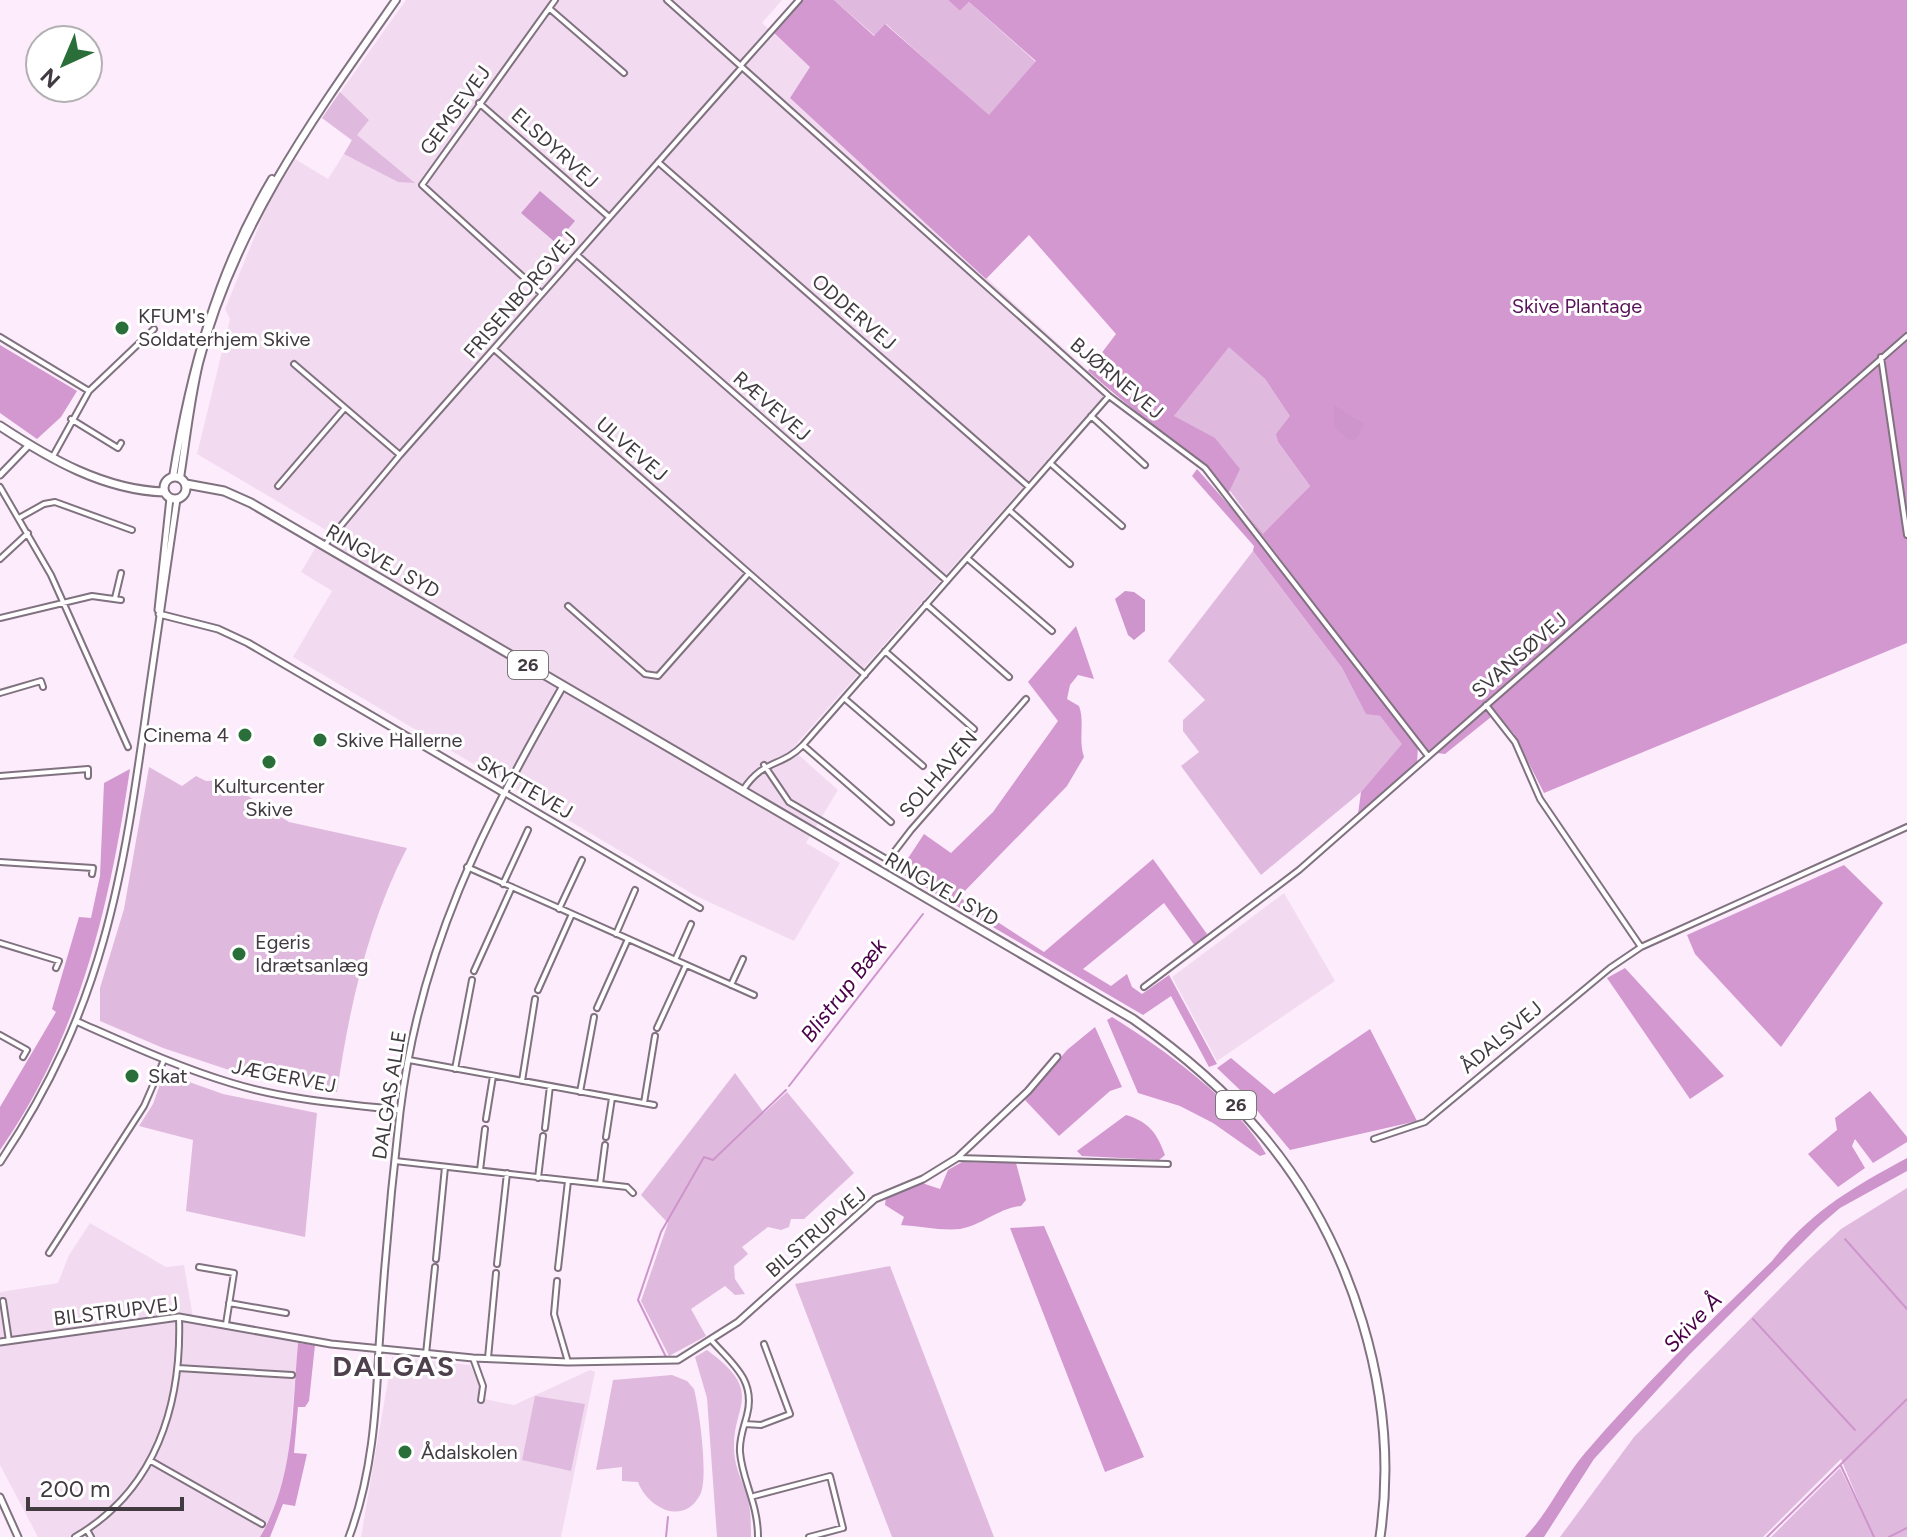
<svg xmlns="http://www.w3.org/2000/svg" width="1907" height="1537" font-family="Figtree,sans-serif">
<rect width="100%" height="100%" fill="#fdecfc"/>
<path fill="#f2dbf0" d="M406 0H782L762 23 811 67 790 98 1109 390 792 749 838 790 806 843 840 863 794 941 696 896 293 657 332 591 301 572 326 530 197 454 230 319 225 309 267 206 295 159 328 179 352 141 322 118Z
M1284 893 1335 981 1217 1061 1172 977Z
M90 1223 166 1267 184 1265 194 1323 298 1343 289 1455 279 1499 260 1537H38L0 1465V1292L58 1283 69 1255Z
M392 1357 470 1365 480 1386 479 1398 514 1405 590 1370 595 1372 561 1537H361Z"/>
<path fill="#e0bade" d="M834 0H948L960 11 969 2 1036 62 989 116 886 24 875 36Z
M340 92 369 120 357 135 415 183 398 182 344 154 352 140 322 118Z
M1229 346 1265 379 1291 417 1277 434 1278 442 1310 486 1263 535 1174 416Z
M1253 551 1342 668 1366 713 1380 716 1403 744 1361 792 1261 875 1181 766 1199 752 1183 731V720L1205 700 1168 661Z
M149 767 182 786 196 776 206 781 223 780 289 822 407 848C368 923 349 1008 337 1092L250 1077 163 1048 100 1021V988L124 909Z
M164 1073 223 1094 317 1113 305 1237 186 1211 193 1140 139 1126 153 1104Z
M735 1073 764 1113 787 1092 854 1173 804 1219H791L789 1227 781 1230 768 1227 742 1247 748 1254 734 1266 735 1279 745 1294 735 1295 725 1286 691 1309 706 1336 669 1356 641 1301 668 1223 641 1195Z
M1907 1188V1537H1771L1840 1468 1871 1531 1841 1459 1763 1537H1560L1634 1437 1807 1261 1841 1229Z
M890 1266 994 1537H892L795 1284Z
M707 1350C770 1396 727 1406 735 1459 737 1473 745 1486 748 1500 751 1512 751 1525 751 1537H717L707 1398 695 1357Z
M672 1375 687 1381 694 1389C699 1408 709 1478 700 1495 683 1527 647 1507 638 1482L622 1481V1467L596 1470 613 1380Z
M535 1396 585 1404 571 1471 522 1460Z"/>
<path fill="#d398d0" fill-rule="evenodd" d="M802 0H834L874 36 885 24 989 115 1036 61 969 2 960 11 948 0H1907V643L1544 793 1514 734 1496 713 1445 754 1428 752 1233 497C1189 451 1136 414 1088 371L1116 334 1029 235 986 279 790 98 810 67 773 32ZM1229 347 1265 379 1290 416 1276 434 1278 442 1310 486 1263 534 1229 492 1240 469 1215 438 1174 416Z
M0 345 77 391 61 417 37 439 0 413Z
M1197 469 1250 529 1418 747 1417 763 1358 814 1361 792 1402 744 1380 716 1366 714 1342 668 1253 551 1254 546 1192 476Z
M1076 626 1094 679 1078 675 1070 685 1067 699 1079 706C1085 722 1078 739 1084 757L1067 786 959 897 1044 952 1153 859 1207 934 1195 946 1164 903 1083 969 1111 986 1127 974 1132 987 1142 994 1169 975 1217 1064 1209 1067 1171 996 1143 1015 899 872 924 834 951 853 993 812 1058 721 1028 682Z
M130 769C110 904 80 1036 0 1150V1107L56 1012 52 1009 79 917 91 918 100 876 104 783Z
M1844 865 1883 903 1781 1047 1695 954 1687 935Z
M1625 968 1724 1076 1690 1099 1607 978Z
M1112 1017C1164 1049 1236 1101 1266 1154L1260 1156 1213 1123 1180 1106 1138 1093 1107 1020Z
M1095 1027 1122 1087 1110 1091 1059 1136 1025 1100 1067 1050Z
M1370 1029 1417 1121 1290 1150 1240 1090 1217 1068 1231 1058 1274 1094Z
M1870 1091 1907 1137V1142L1873 1163 1855 1139 1852 1146 1865 1168 1838 1187 1808 1154 1837 1130 1835 1118Z
M1126 1115C1149 1122 1157 1133 1165 1155L1159 1160 1082 1156 1077 1151Z
M962 1162 1016 1163 1026 1200 1021 1206C999 1208 983 1225 960 1229 942 1231 919 1226 901 1225L904 1217 885 1205 886 1196 922 1183 940 1189 948 1170Z
M1044 1226 1144 1457 1105 1472 1010 1228Z
M298 1343 315 1345 309 1401 305 1407H298L294 1453 307 1454 295 1506 283 1504 270 1537H260C295 1478 292 1409 298 1343Z"/>
<path fill="#ce94cc" d="M540 191 575 221 556 243 521 213Z
M1334 405 1364 424 1357 438 1350 441 1334 427Z
M1125 591 1134 592 1145 600V631L1134 640 1128 635 1115 599Z
M1907 1158V1171L1840 1208 1819 1226 1690 1354 1594 1459 1544 1537H1525C1549 1512 1562 1480 1585 1453 1643 1385 1708 1323 1772 1261 1811 1211 1852 1188 1907 1158Z"/>
<g fill="none" stroke-linecap="round" stroke-linejoin="round">
<path stroke="#ce94cc" stroke-width="2" d="M789 1086 923 914
M1845 1239 1907 1309
M1753 1319 1855 1430
M666 1357 638 1300 661 1232 704 1157 713 1160 786 1090
M1841 1466 1874 1537
M666 1537 668 1517
M1767 1537 1907 1399
M1889 1537 1907 1528"/>
<g stroke="#817280" stroke-width="8">
<path id="minor" d="M667 0 1109 396 1205 468 1428 756
M550 9 624 73
M741 65 799 0
M479 103 609 217
M658 162 1029 487
M577 255 947 581
M542 294 422 185 555 0
M0 337 89 391
M494 349 865 675
M1881 357 1907 535
M294 364 400 455
M1091 416 1145 465
M71 419 118 448 121 443
M52 458 89 391 154 329
M1050 463 1122 526
M278 486 344 409
M0 487 51 575 128 747
M1009 510 1070 564
M19 518 44 504 55 502 132 530
M324 546 400 455 742 67
M967 558 1052 631
M0 559 28 533
M115 598 121 573
M926 604 1009 677
M568 606 645 674 658 676 749 573
M0 618 92 596 121 600
M885 651 974 729
M0 693 41 681 43 687
M844 698 923 766
M1486 705 1515 742 1540 799 1641 947
M803 745 891 822
M764 765 789 802 888 860 911 830 1026 699
M0 776 88 769V776
M743 790C764 758 781 768 803 745L1109 396
M503 792 700 908
M0 862 93 868 92 874
M467 867 754 995
M503 884 528 830
M559 909 582 860
M616 934 635 890
M0 943 59 961 56 968
M675 960 691 924
M474 971 512 887
M731 985 743 959
M1144 987 1299 870 1907 336
M538 990 572 914
M597 1008 628 939
M657 1028 686 965
M0 1035 27 1050 23 1057
M409 1060 654 1105
M455 1069 472 980
M522 1081 535 999
M580 1092 594 1017
M644 1103 655 1036
M486 1119 493 1076
M545 1128 550 1086
M606 1137 612 1098
M1374 1139 1425 1122 1610 968 1641 947 1907 827
M958 1158 1168 1164
M395 1161 627 1187 633 1193
M480 1170 485 1129
M538 1178 543 1136
M600 1184 605 1145
M49 1253 144 1106 164 1060
M436 1259 445 1167
M497 1264 507 1173
M199 1267 234 1273 226 1324
M558 1268 568 1181
M557 1281 554 1314 568 1362
M3 1301 9 1341
M229 1303 286 1313
M712 1341C733 1364 756 1381 747 1415 744 1427 739 1439 740 1452 742 1480 758 1503 758 1537
M426 1354 435 1267
M473 1358 483 1386 481 1400
M488 1358 496 1273
M178 1368 292 1375
M745 1424 761 1425 790 1414 764 1344
M151 1461 262 1524
M754 1496 830 1476 843 1528 809 1537
M87 1530 91 1537
M75 1537C156 1490 182 1405 179 1317"/>
</g>
<g stroke="#817280" stroke-width="9">
<path id="tertiary" d="M0 475 29 445
M158 610 170 498
M159 614 218 629 248 643 502 792
M78 1022C128 1044 178 1067 231 1083 286 1100 344 1104 400 1110
M0 1162C104 1007 123 879 148 698 157 632 167 566 177 499
M0 1342 179 1317 331 1344 473 1358 568 1362 678 1360 738 1322 875 1199 923 1179 957 1158 1028 1091 1057 1057
M0 1497 18 1537
M349 1537C372 1476 376 1412 379 1347 384 1269 391 1190 400 1112 420 948 483 826 563 686"/>
</g>
<g stroke="#817280" stroke-width="10">
<path id="secondary" d="M173 477C190 371 217 272 272 179
M180 478C186 440 190 401 199 363 234 226 316 114 396 0"/>
</g>
<g stroke="#817280" stroke-width="11">
<path id="primary" d="M0 426C50 459 104 490 164 492
M164 488a11 11 0 1 1 22 0a11 11 0 1 1-22 0Z
M186 484 224 491 251 503 1133 1019C1180 1052 1223 1088 1260 1132 1352 1240 1401 1396 1380 1537"/>
</g>
<use href="#minor" stroke="#fff" stroke-width="4"/>
<use href="#tertiary" stroke="#fff" stroke-width="5"/>
<use href="#secondary" stroke="#fff" stroke-width="6"/>
<use href="#primary" stroke="#fff" stroke-width="7"/>
</g>
<g fill="#2a6e39" stroke="#fff" stroke-width="3">
<circle cx="122" cy="328" r="8"/>
<circle cx="245" cy="735" r="8"/>
<circle cx="320" cy="740" r="8"/>
<circle cx="269" cy="762" r="8"/>
<circle cx="239" cy="954" r="8"/>
<circle cx="132" cy="1076" r="8"/>
<circle cx="405" cy="1452" r="8"/>
</g>
<g text-anchor="middle" stroke-width="6" stroke-linejoin="round" paint-order="stroke">
<g fill="#fff" stroke="#7a7579" stroke-width="2">
<rect x="508" y="651" width="40" height="28" rx="6"/>
<rect x="1216" y="1091" width="40" height="28" rx="6"/>
</g>
<g font-size="18" font-weight="bold" fill="#413a40">
<text x="528" y="671">26</text>
<text x="1236" y="1111">26</text>
</g>
<g font-size="20" fill="#413a40" stroke="#fff">
<text transform="translate(455 110) rotate(-54)" y="7">GEMSEVEJ</text>
<text transform="translate(555 148) rotate(42)" y="7">ELSDYRVEJ</text>
<text transform="translate(520 295) rotate(-49)" y="7">FRISENBORGVEJ</text>
<text transform="translate(854 312) rotate(41)" y="7">ODDERVEJ</text>
<text transform="translate(1117 378) rotate(40)" y="7">BJØRNEVEJ</text>
<text transform="translate(772 406) rotate(41)" y="7">RÆVEVEJ</text>
<text transform="translate(632 449) rotate(41)" y="7">ULVEVEJ</text>
<text transform="translate(383 561) rotate(30)" y="7">RINGVEJ SYD</text>
<text transform="translate(1519 655) rotate(-41)" y="7">SVANSØVEJ</text>
<text transform="translate(938 774) rotate(-49)" y="7">SOLHAVEN</text>
<text transform="translate(525 787) rotate(30)" y="7">SKYTTEVEJ</text>
<text transform="translate(942 889) rotate(30)" y="7">RINGVEJ SYD</text>
<text transform="translate(1501 1037) rotate(-40)" y="7">ÅDALSVEJ</text>
<text transform="translate(284 1076) rotate(11)" y="7">JÆGERVEJ</text>
<text transform="translate(389 1095) rotate(-81)" y="7">DALGAS ALLE</text>
<text transform="translate(816 1232) rotate(-41)" y="7">BILSTRUPVEJ</text>
<text transform="translate(116 1311) rotate(-7)" y="7">BILSTRUPVEJ</text>
</g>
<g font-size="20" fill="#581258" stroke="#fff">
<text x="1577" y="313">Skive Plantage</text>
</g>
<g font-size="20" fill="#413a40" stroke="#fff" text-anchor="start">
<text x="138" y="323">KFUM's<tspan x="138" dy="23">Soldaterhjem Skive</tspan></text>
<text x="229" y="742" text-anchor="end">Cinema 4</text>
<text x="336" y="747">Skive Hallerne</text>
<text x="269" y="793" text-anchor="middle">Kulturcenter<tspan x="269" dy="23">Skive</tspan></text>
<text x="255" y="949">Egeris<tspan x="255" dy="23">Idrætsanlæg</tspan></text>
<text x="148" y="1083">Skat</text>
<text x="421" y="1459">Ådalskolen</text>
</g>
<g font-size="22" font-style="italic" fill="#490049" stroke="#fff">
<text transform="translate(843 990) rotate(-52)" y="8">Blistrup Bæk</text>
<text transform="translate(1692 1322) rotate(-46)" y="8">Skive Å</text>
</g>
<g font-size="28" font-weight="bold" letter-spacing="2" fill="#4e404d" stroke="#fff">
<text x="394" y="1376">DALGAS</text>
</g>
</g>
<g transform="translate(64 64) rotate(224)"><circle r="38" fill="#ffffff" stroke="#b3b0b3" stroke-width="2"/>
<path d="M0-6L14 30L0 20L-14 30Z" fill="#2a6e39"/>
<text y="-12" font-size="22" font-weight="bold" text-anchor="middle" fill="#413a40">N</text>
</g>
<path d="M28 1497v12h154v-12" fill="none" stroke="#413a40" stroke-width="4"/>
<text x="40" y="1497" font-size="24" fill="#413a40" stroke="#ffffff" stroke-width="6" paint-order="stroke">200 m</text>
</svg>
